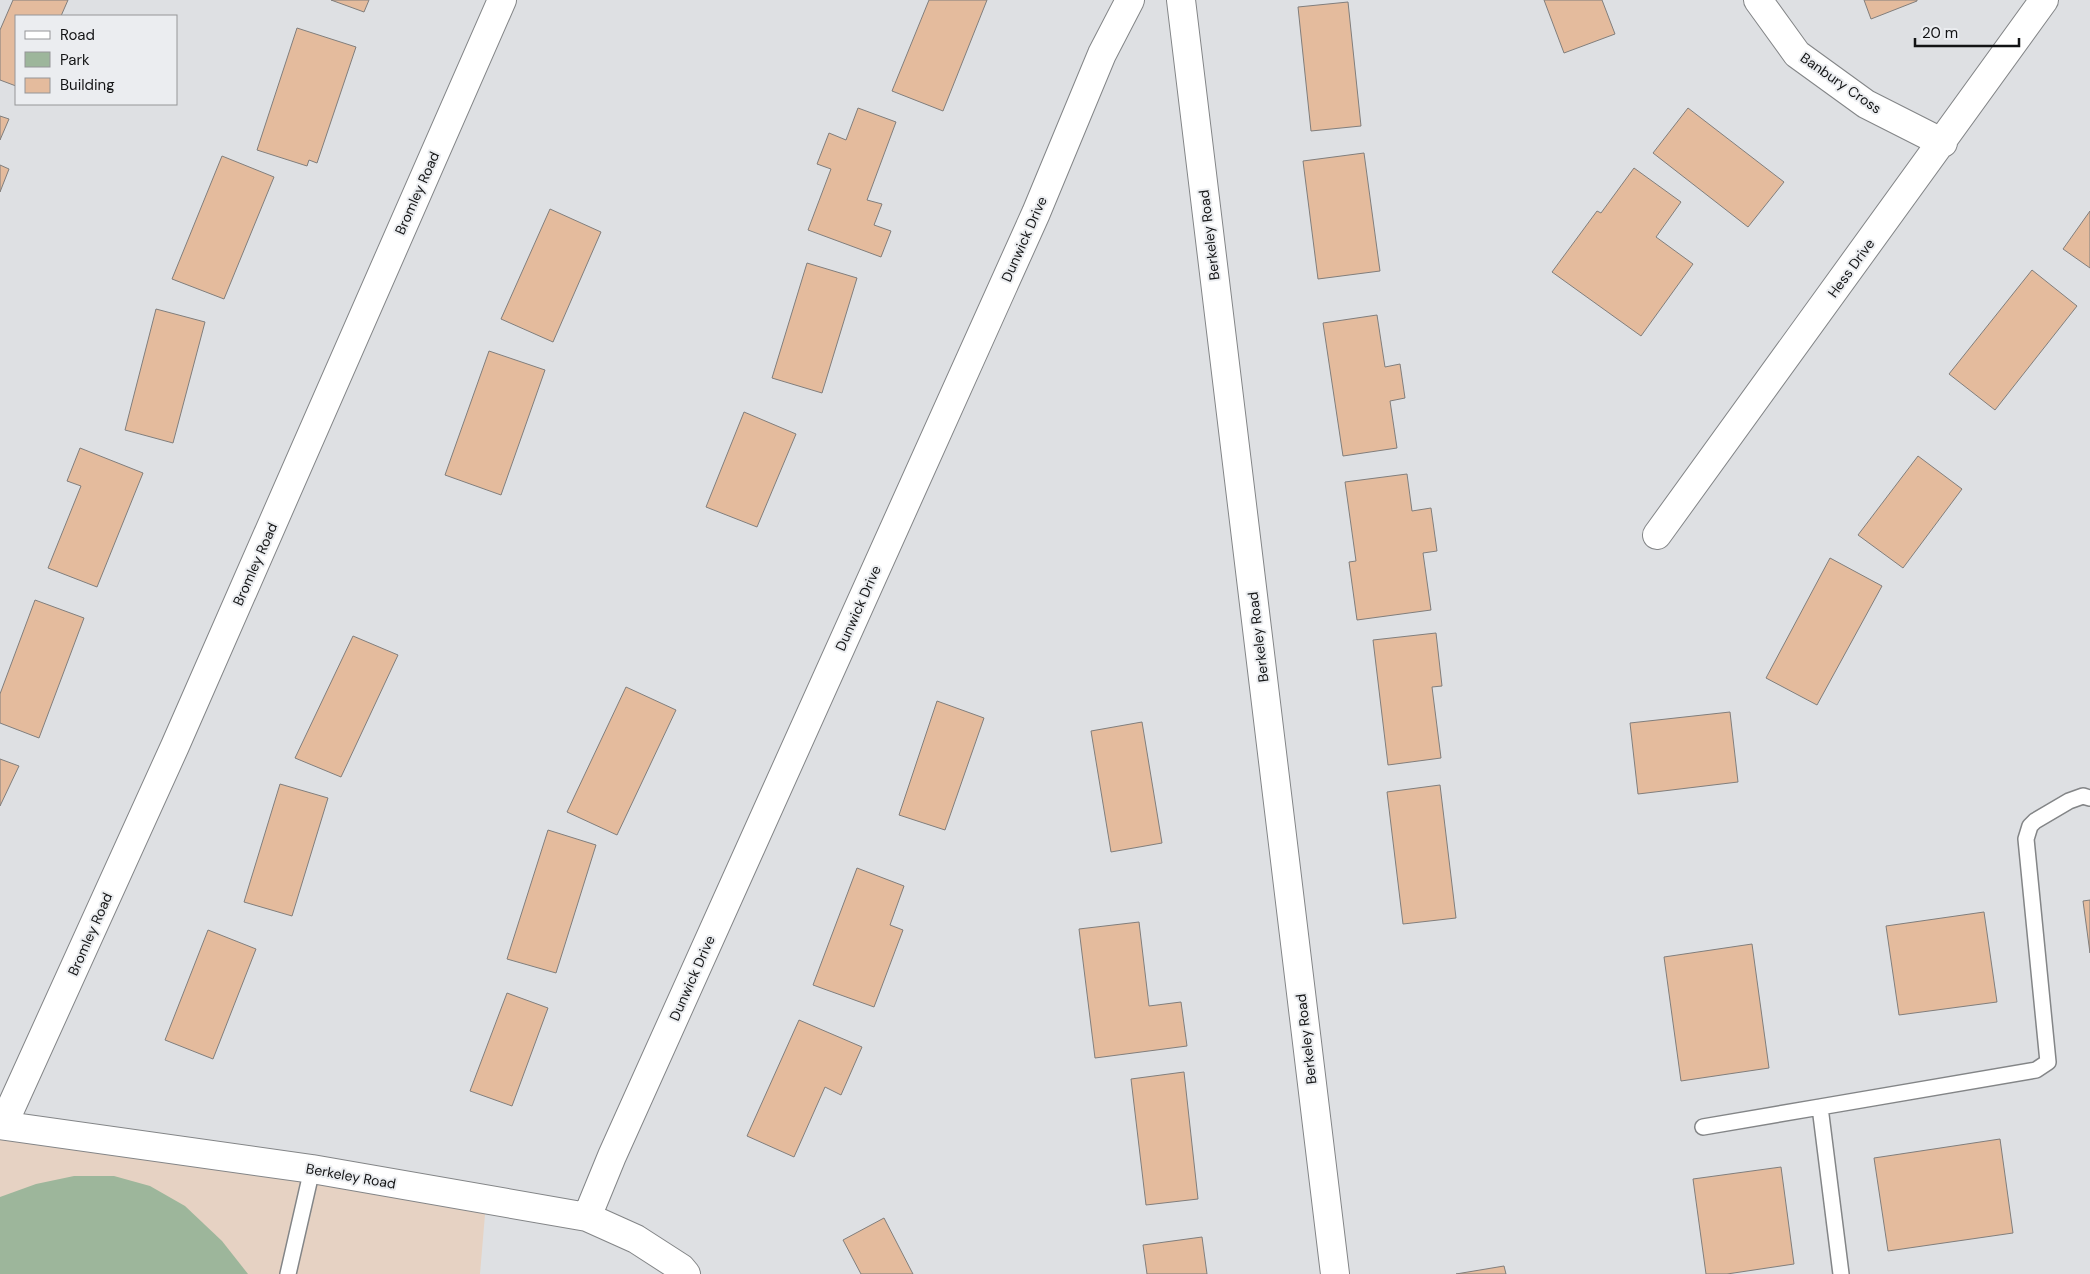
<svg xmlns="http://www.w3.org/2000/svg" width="2090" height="1274" font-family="'DM Sans',sans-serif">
<rect width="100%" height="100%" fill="#dee0e3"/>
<path fill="#e6d2c3" d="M0 1111 486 1203 480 1274H0Z"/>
<path fill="#9db69b" d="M74 1176H114L150 1186 185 1206 222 1241 248 1274H0V1197L36 1184Z"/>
<path fill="#e4bb9d" stroke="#817e7c" d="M13 0H68L61 16H16V86L0 80V30Z
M331 0H369L364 12Z
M929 0H987L943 111 892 91Z
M1544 0H1602L1615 34 1564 53Z
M1864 0H1917V1L1871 19Z
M1348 2 1361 126 1311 131 1298 7Z
M297 28 356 47 317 163 309 160 307 166 257 150Z
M858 108 896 122 867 200 882 204 874 225 891 231 881 257 808 230 831 169 817 164 829 133 846 140Z
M1688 108 1784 182 1748 227 1653 153Z
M0 116 9 119 0 140Z
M1364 153 1380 271 1318 279 1303 161Z
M222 156 274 177 224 299 172 279Z
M0 165 9 169 0 192Z
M1634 168 1681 202 1656 237 1693 264 1641 336 1552 272 1597 211 1601 213Z
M550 209 601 232 553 342 501 319Z
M2090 211V268L2063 249Z
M807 263 857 278 822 393 772 378Z
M2032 270 2077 306 1995 410 1949 374Z
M156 309 205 322 173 443 125 430Z
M1377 315 1385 367 1400 364 1405 398 1390 401 1397 448 1343 456 1323 323Z
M489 351 545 370 501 495 445 475Z
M744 412 796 434 757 527 706 507Z
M80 448 143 473 97 587 48 568 81 486 67 481Z
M1918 456 1962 489 1903 568 1858 535Z
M1407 474 1412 511 1431 508 1437 551 1423 553 1431 610 1357 620 1349 562 1356 561 1345 482Z
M1830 558 1882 586 1817 705 1766 678Z
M35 600 84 618 39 738 0 723V694Z
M1436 633 1442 686 1432 687 1441 758 1388 765 1373 640Z
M353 636 398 655 341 777 295 758Z
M626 687 676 710 617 835 567 812Z
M937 701 984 718 945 830 899 815Z
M1730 712 1738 782 1638 794 1630 723Z
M1142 722 1162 843 1111 852 1091 731Z
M0 759 19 766 0 806Z
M280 784 328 798 292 916 244 902Z
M1440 785 1456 918 1403 924 1387 792Z
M548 830 596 845 556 973 507 959Z
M857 868 904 886 890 925 903 930 874 1007 813 985Z
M2090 900V953L2083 901Z
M1984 912 1997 1002 1899 1015 1886 926Z
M1139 922 1149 1006 1181 1002 1187 1046 1095 1058 1079 929Z
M208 930 256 949 213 1059 165 1040Z
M1752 944 1769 1068 1681 1081 1664 957Z
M507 993 548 1008 512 1106 470 1091Z
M799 1020 862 1047 841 1095 825 1087 794 1157 747 1136Z
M1184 1072 1198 1199 1146 1205 1131 1079Z
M2000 1139 2013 1233 1888 1251 1874 1158Z
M1781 1167 1794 1264 1727 1274H1706L1693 1179Z
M884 1218 913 1274H861L843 1240Z
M1202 1237 1207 1274H1147L1143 1245Z
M1504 1266 1506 1274H1456Z"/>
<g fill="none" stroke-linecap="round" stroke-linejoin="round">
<g stroke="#838587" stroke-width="18">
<path id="service" d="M1703 1127 1820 1107
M288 1274 312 1169
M1841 1274 1820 1107 2036 1070 2048 1062 2026 839 2030 826 2035 821 2069 801 2083 796 2090 798"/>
</g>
<g stroke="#838587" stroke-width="30">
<path id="minor" d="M1181 0 1335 1274
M1758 0 1797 54 1866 104 1943 143
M1657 535 2044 0
M0 1125 312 1169 587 1217 636 1239 681 1268 686 1274
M3 1125 175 746 502 0
M587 1217 612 1156 1036 213 1102 54 1130 0"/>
</g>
<use href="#service" stroke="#fff" stroke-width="15"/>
<use href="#minor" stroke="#fff" stroke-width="28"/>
</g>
<g text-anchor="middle" stroke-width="4" stroke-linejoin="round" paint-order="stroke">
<g font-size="14" fill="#131415" stroke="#ebedf0">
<text transform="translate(1841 83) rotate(35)" y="5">Banbury Cross</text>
<text transform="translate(417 193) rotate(-66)" y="5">Bromley Road</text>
<text transform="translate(1209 235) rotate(-97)" y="5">Berkeley Road</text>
<text transform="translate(1024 239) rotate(-66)" y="5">Dunwick Drive</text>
<text transform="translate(1851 268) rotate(-54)" y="5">Hess Drive</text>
<text transform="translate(255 564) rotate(-66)" y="5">Bromley Road</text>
<text transform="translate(858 608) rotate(-66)" y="5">Dunwick Drive</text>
<text transform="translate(1258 637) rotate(-97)" y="5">Berkeley Road</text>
<text transform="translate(90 934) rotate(-66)" y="5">Bromley Road</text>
<text transform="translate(692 978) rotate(-66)" y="5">Dunwick Drive</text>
<text transform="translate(1306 1039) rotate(-97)" y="5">Berkeley Road</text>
<text transform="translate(351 1176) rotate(10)" y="5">Berkeley Road</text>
</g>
</g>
<rect x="15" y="15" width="162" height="90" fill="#ebedf0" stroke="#959698"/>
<rect x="25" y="31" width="25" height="8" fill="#ffffff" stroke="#959698"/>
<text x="60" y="40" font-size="15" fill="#131415">Road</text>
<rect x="25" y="52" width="25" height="15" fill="#9db69b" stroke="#959698"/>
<text x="60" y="65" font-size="15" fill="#131415">Park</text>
<rect x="25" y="78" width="25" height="15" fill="#e4bb9d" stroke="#959698"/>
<text x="60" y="90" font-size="15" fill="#131415">Building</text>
<path d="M1915 38v8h104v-8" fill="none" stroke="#131415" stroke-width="2.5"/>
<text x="1922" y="38" font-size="15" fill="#131415" stroke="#ebedf0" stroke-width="4" paint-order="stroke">20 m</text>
</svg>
